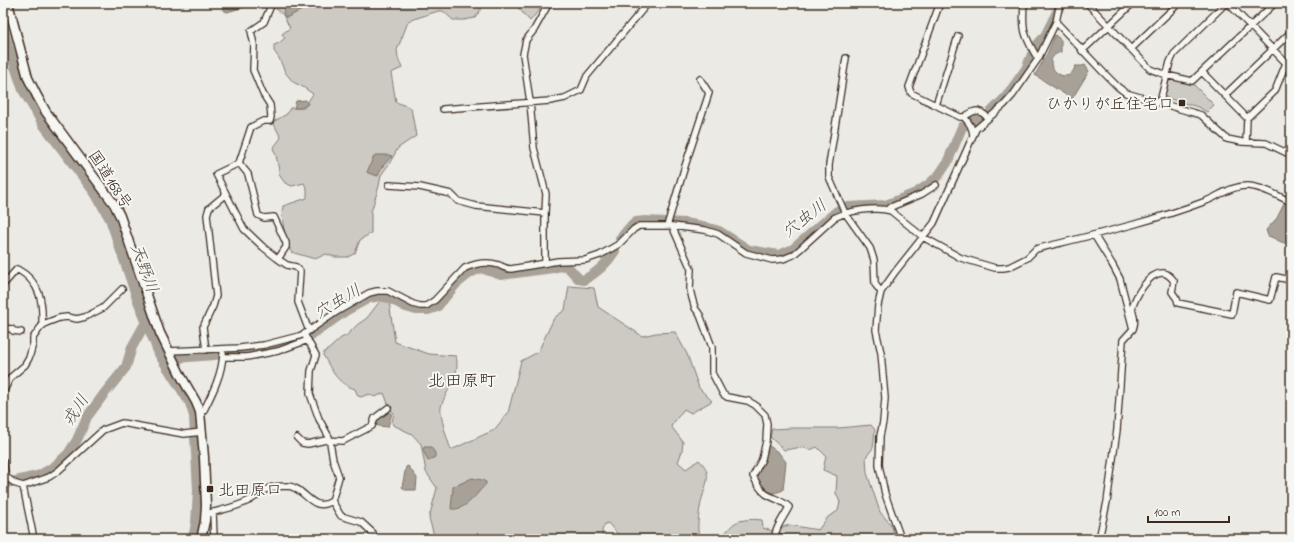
<svg xmlns="http://www.w3.org/2000/svg" width="1294" height="542" font-family="'Indie Flower','Klee One',sans-serif">
<rect width="100%" height="100%" fill="#ebeae5"/>
<filter id="ink" filterUnits="userSpaceOnUse"><feTurbulence type="fractalNoise" baseFrequency=".025" numOctaves="2"/><feDisplacementMap in="SourceGraphic" scale="8" xChannelSelector="R" yChannelSelector="G"/><feConvolveMatrix kernelMatrix="1 2 1 2 8 2 1 2 1" color-interpolation-filters="sRGB"/></filter>
<g filter="url(#ink)">
<path fill="#cdcac4" stroke="#847a71" d="M275 3H485L475 18 464 20H453L443 11H438L411 20 408 22 397 50 398 58 402 68 391 73 396 102 411 108 416 136 398 148 389 164 381 175 379 186 371 212V233L360 240 355 253 348 257H335L326 254 315 259 291 252C286 238 280 220 283 206L307 198V189L304 183 292 186 285 183 280 176 276 155 273 148 281 138 273 122 287 114 290 108H304L313 94 303 87 293 82 285 72 279 58 274 51V45L279 43 285 38 282 34 290 28 283 15 274 7Z
M514 3H543L540 9 530 21Z
M1172 79 1193 84 1214 105 1207 112 1198 107 1167 98 1165 95 1169 81Z
M569 286 594 288 598 307 642 336 656 333 675 332 687 354 699 388 712 401 691 413 684 409 671 426 683 442 682 451 678 462 686 469 699 460C712 472 707 481 703 495 700 505 695 530 700 539H622L608 523 605 524 602 530 603 539H435L429 518 437 488 426 472 421 444 412 434 393 425 392 422 394 413 390 409 384 393 375 397 369 394 361 397 358 396 355 389C336 383 332 370 323 355L325 351 329 349 341 338 346 336 357 325 367 318 380 301 385 300 389 302 395 342 429 354 456 356C461 377 446 389 441 407 439 414 448 442 451 450L494 430 508 413 521 361 538 352 554 318 565 310Z
M871 425 875 430 873 448 866 457 867 473 880 512 892 526 895 539H787L781 535 763 539H715C725 538 728 526 737 522 745 519 754 519 762 520L763 528 772 531 789 525 818 530 828 517 838 511 840 502 836 493 837 476 823 470 826 456 817 447 810 450 803 447 784 450 770 437 772 429 792 428H839Z"/>
<path fill="#a8a198" stroke="#7c7167" d="M223 3H249L248 6 227 12 223 10Z
M286 3H294L304 9 288 17H285L283 12Z
M1055 35 1061 40V52C1034 60 1069 92 1075 66H1082L1085 65 1089 71 1072 99 1035 75 1047 54Z
M306 100 308 104 301 108H294L296 101Z
M375 155H389L392 156 382 167 378 176 368 173 367 172 373 158Z
M1285 202 1291 203V243C1282 245 1276 238 1268 236L1266 230 1277 218Z
M387 412 392 413 388 427 379 426 374 424 377 418Z
M768 445 779 453 786 462 783 490C768 497 762 489 755 476L767 452Z
M424 447H431L435 453V457L428 461 423 450Z
M408 466 417 478 416 490H405L402 487 406 467Z
M472 478 482 480 486 482V484C477 493 466 511 451 509L453 487Z"/>
<g fill="none" stroke-linecap="round" stroke-linejoin="round">
<path stroke="#a8a198" stroke-width="10" d="M3 27 8 46 23 90 43 124 95 193 110 219 138 301 159 354 190 403 194 416 198 491 196 523 193 539
M620 239 629 228 636 222 645 221 685 223 702 226 719 231 749 250 779 255 793 249 837 211 848 207 886 205 916 193 928 185 939 175 947 163 962 127 989 114 1006 97 1026 69 1035 47 1045 36 1059 8
M163 359 252 352 291 343 312 335 347 310 369 298 380 296 389 298 406 307 416 310H428L437 307 456 284 470 273 481 268 501 275 553 268 566 265 579 279 584 280C597 273 607 264 615 251
M3 484 40 475 55 466 68 454 77 440 87 417 104 394 126 367 132 347 146 322"/>
<g stroke="#3b2a1e" stroke-width="8">
<path id="minor" d="M272 3 264 22 251 31 254 45 253 70 263 94 270 105 271 117 270 121H263L251 127 239 163 216 174 244 229 263 247 278 259 287 265 296 267 300 271 298 302 309 331
M940 3 909 87 911 93 960 117H964C969 123 972 126 973 135
M1024 3C1022 30 1024 36 1038 59
M1087 3 1150 69 1166 75 1192 81 1275 3
M1228 3 1286 63H1291
M1056 22 1102 71 1118 87 1126 93 1201 115 1227 139 1242 142 1266 143 1291 155
M1131 49 1179 3
M1082 51 1133 3
M846 58 829 165V177L845 213 870 248 874 260 875 284 881 292
M1202 72 1247 118
M1225 95 1291 32
M1160 102 1170 62 1174 54 1226 3
M936 105 958 36
M443 109 550 101 565 98 581 90 587 76 648 3
M964 117C975 110 978 108 988 118
M1246 142 1247 118 1275 91 1286 63
M239 163 248 174 258 215 264 218 274 217 286 243V247L278 259
M389 185 420 187 451 194 458 201 476 206 545 213
M888 210 891 207 922 194 936 185
M667 226 685 166 709 93 700 79
M672 226 691 269 690 289 692 298 695 308 700 315 712 347V373L723 394 727 397 748 401 755 405 765 415 767 424 766 441 762 459 753 476C756 482 760 490 766 494 774 499 782 500 789 507 784 517 777 525 775 535L784 539
M1094 235 1112 264 1120 279 1133 329 1123 340 1117 430 1107 502 1099 539
M545 263V213L546 194 534 148 530 102 523 54 526 40 534 30 549 3
M3 285 17 269C41 282 43 302 42 326
M3 328 12 329 13 331 21 332
M1133 329C1136 321 1134 317 1132 309 1135 297 1149 271 1164 273 1168 274 1171 277 1174 281L1172 292 1177 299 1178 303 1232 314 1236 292 1270 300 1276 277 1291 280
M206 350 203 327 213 306 216 296 207 215 209 208 226 194
M169 351 240 348 264 345 299 336 304 334 338 311 369 293 377 291H388L413 304 420 306H426L435 300 465 268C476 263 487 261 499 265 503 267 506 269 511 269L558 261 585 260 600 255 619 244 634 229 639 226H672L705 230 718 234 746 253 772 260 783 259 793 255 799 250 834 218C847 211 876 206 891 211L923 237 961 258 995 268H1003L1009 267 1027 258 1036 249C1093 235 1151 222 1206 201 1219 196 1233 185 1248 186 1263 187 1278 196 1291 202
M223 357H247L278 351 308 340
M3 392 11 377 25 365 29 358 33 344V338L40 328 46 323 59 318 67 317 77 319 85 317 103 308 122 289
M200 412 204 410C213 392 222 374 223 354
M297 438 302 443 308 444 326 440 343 441 372 426 375 418 388 408
M3 461 6 477
M3 477H6L16 484 23 486 49 477 58 471 103 430 122 423 184 434 202 432
M23 486 34 539
M332 501 341 516 361 522 373 533 372 539
M213 512 214 539
M206 514C220 510 235 508 248 501 255 498 260 492 267 489 272 487 282 486 288 486 305 487 312 514 332 501L339 477 333 460 329 437 319 419 310 394 311 371 316 355 304 334
M901 539 885 494 879 465 880 436 883 422 885 398 881 353 876 330 878 305 881 292 895 272 934 223 976 129 1004 105 1013 95 1038 59 1056 22 1060 3"/>
</g>
<g stroke="#3b2a1e" stroke-width="11">
<path id="highway" d="M8 3 28 78 37 96 46 112 114 204 120 216 160 333 181 376 196 402 200 412 204 457 206 505 205 521 201 539"/>
</g>
<use href="#minor" stroke="#f6f6f2" stroke-width="5.5"/>
<use href="#highway" stroke="#f6f6f2" stroke-width="8"/>
</g>
</g>
<g fill="#3b2a1e" stroke="#f6f6f2" stroke-width="1.5">
<rect x="1178" y="99" width="8" height="8" rx="2"/>
<rect x="206" y="485" width="8" height="8" rx="2"/>
</g>
<g text-anchor="middle" stroke-width="4" stroke-linejoin="round" paint-order="stroke">
<g font-size="16" fill="#3b2a1e" stroke="#f6f6f2" text-anchor="end">
<text x="1174" y="109">ひかりが丘住宅口</text>
<text x="218" y="495" text-anchor="start">北田原口</text>
</g>
<g font-size="16" fill="#3b2a1e" stroke="#f6f6f2">
<text transform="translate(111 179) rotate(57)" y="6">国道168号</text>
</g>
<g font-size="17" font-style="italic" fill="#615449" stroke="#f6f6f2">
<text transform="translate(804 218) rotate(-38)" y="6">穴虫川</text>
<text transform="translate(145 268) rotate(70)" y="6">天野川</text>
<text transform="translate(337 301) rotate(-31)" y="6">穴虫川</text>
<text transform="translate(75 410) rotate(-57)" y="6">戎川</text>
</g>
<g font-size="17" fill="#3b2a1e" stroke="#f6f6f2">
<text x="462" y="386">北田原町</text>
</g>
</g>
<rect width="1294" height="542" fill="none" stroke="#f6f6f2" stroke-width="16"/>
<rect x="8" y="8" width="1278" height="526" fill="none" stroke="#3b2a1e" stroke-width="1.5" filter="url(#ink)"/>
<path d="M1148 516v6h81v-6" fill="none" stroke="#3b2a1e" stroke-width="2"/>
<text x="1154" y="516" font-size="12" fill="#3b2a1e" stroke="#f6f6f2" stroke-width="3" paint-order="stroke">100 m</text>
</svg>
